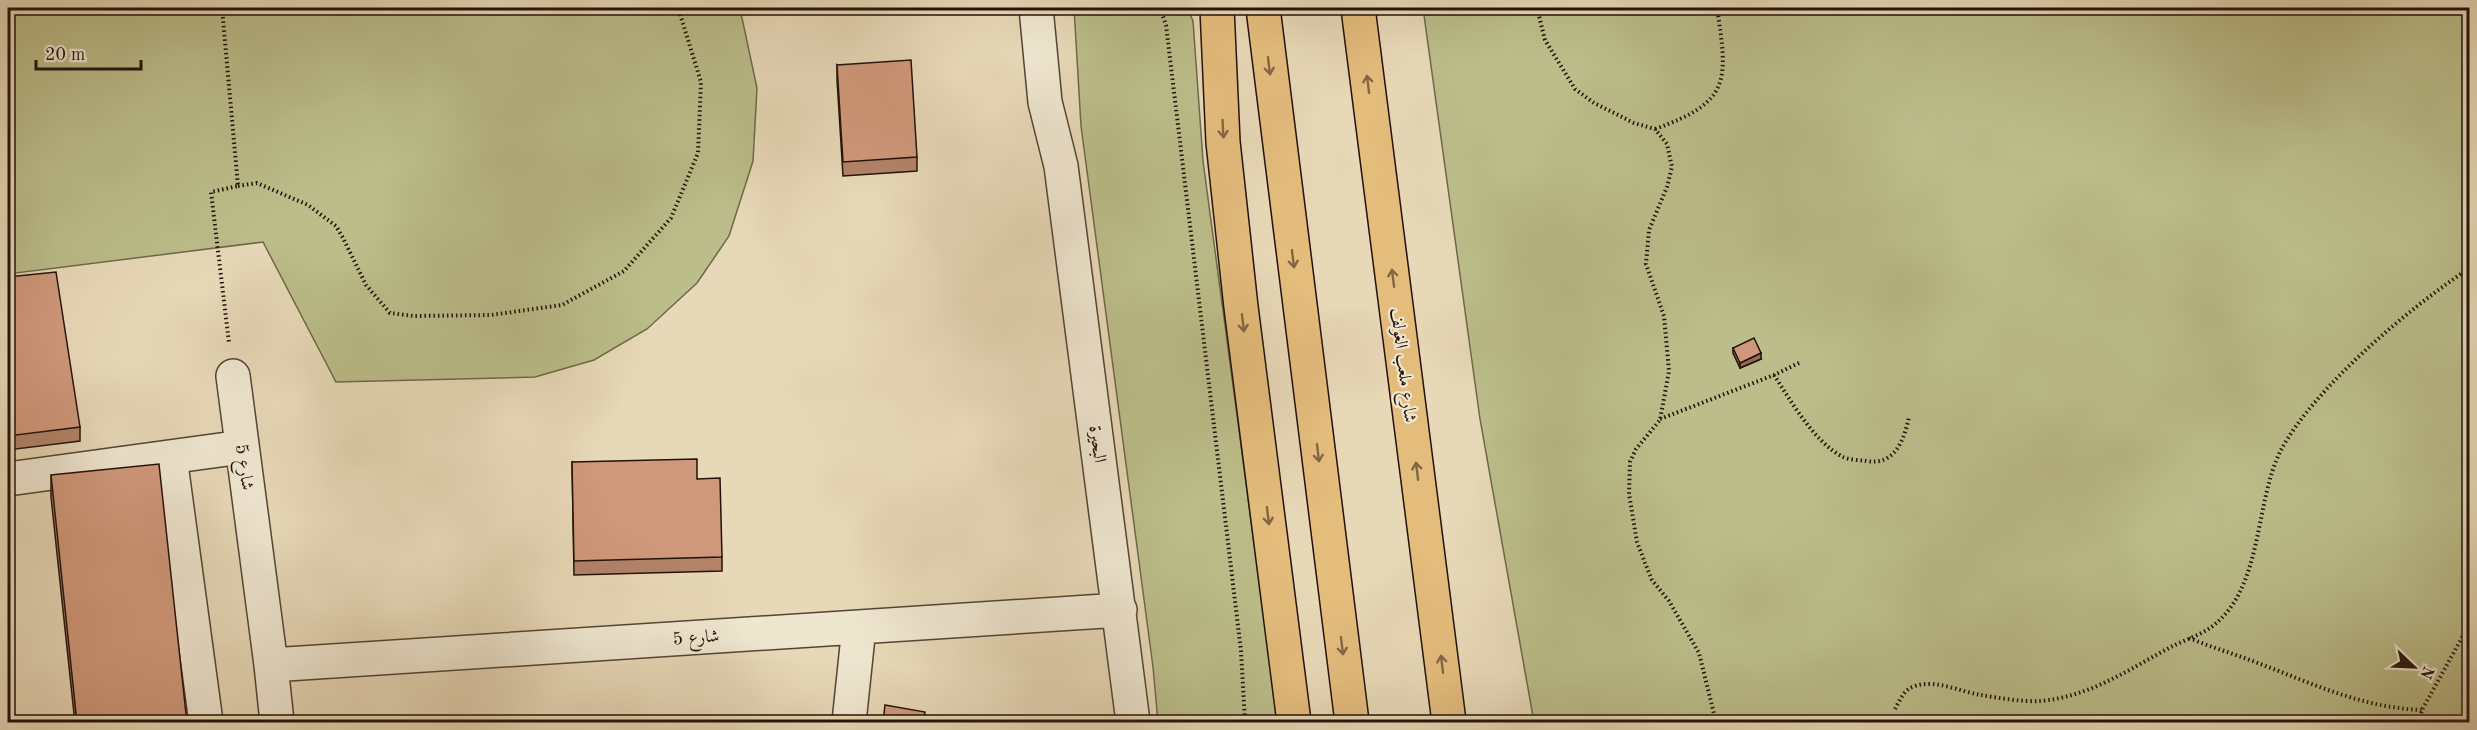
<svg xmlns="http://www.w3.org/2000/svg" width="2477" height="730" font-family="'Old Standard TT',Amiri,serif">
<rect width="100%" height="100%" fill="#e7d8b7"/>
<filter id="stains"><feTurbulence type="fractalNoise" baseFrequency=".00333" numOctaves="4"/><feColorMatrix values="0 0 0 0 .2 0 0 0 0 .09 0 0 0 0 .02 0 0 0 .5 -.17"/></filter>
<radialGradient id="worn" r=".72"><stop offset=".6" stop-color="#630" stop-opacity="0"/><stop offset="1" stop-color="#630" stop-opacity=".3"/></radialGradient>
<path fill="#bbbd8a" stroke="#6e684a" stroke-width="1.5" d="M8 8H737L742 18 757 88 753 161 729 236 697 283 647 329 594 360 535 377 336 382 263 242 8 274Z
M1074 8H1187L1193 21 1203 161 1278 722H1158L1153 667 1081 126Z
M1423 8H2469V722H1534L1480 419Z"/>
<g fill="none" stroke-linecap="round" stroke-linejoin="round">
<g stroke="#534435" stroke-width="36">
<path id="minor" d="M1036 8 1045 102 1061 166 1133 722
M233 376 271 665 277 722
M170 457 206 722
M8 479 242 447
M271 665 1120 610
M849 722 859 627"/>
</g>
<g stroke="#22120a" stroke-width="36">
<path id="major" d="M1263 8 1352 722
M1358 8 1449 722"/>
</g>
<g stroke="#22120a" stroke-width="36">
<path id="highway" d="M1217 8 1223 142 1241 307 1294 722"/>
</g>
<path stroke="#22120a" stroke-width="4" stroke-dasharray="1.5 3" stroke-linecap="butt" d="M222 8 238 186 211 192 229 343
M1160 8 1166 25 1241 651 1245 722
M1537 8 1545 40 1575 89 1594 103 1634 123 1655 129 1667 144 1672 167 1667 187 1649 230 1646 264 1664 316 1669 371 1660 420 1636 449 1630 462 1629 494 1637 542 1645 563 1652 580 1669 601 1699 653 1716 722
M1655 129C1731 102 1728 81 1717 8
M238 186 257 183 308 205 336 226 343 238 366 285 390 313 414 316 491 315 562 305 624 271 671 218 698 153 701 82 680 14 675 8
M1774 375C1791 401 1814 442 1843 457 1850 460 1859 460 1866 461 1895 466 1904 440 1909 417
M1660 419 1774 375 1801 362
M2189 638C2213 648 2238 655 2263 665 2315 685 2365 708 2422 710
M1895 709C1900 700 1904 689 1915 686 1936 679 1961 692 1981 695 1999 698 2022 702 2040 701 2089 697 2128 670 2169 648 2182 641 2198 636 2210 628 2264 590 2254 502 2281 450 2314 388 2411 306 2470 268
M2419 722 2422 710 2470 623"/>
<use href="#minor" stroke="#efe6d0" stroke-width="33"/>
<use href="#major" stroke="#e4bc7c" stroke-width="33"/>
<use href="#highway" stroke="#e4bc7c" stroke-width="33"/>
</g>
<path fill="#b3836a" stroke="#22120a" stroke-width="1.5" d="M837 65 917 157V171L843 176 837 80Z
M8 277 80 427V441L8 450Z
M1733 348 1761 359 1740 368 1733 353Z
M572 462 697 479 722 557V571L574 575Z
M51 475 187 723H75L51 497Z
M8 576 10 599V614H8Z"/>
<path fill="#926a56" stroke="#22120a" stroke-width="1.5" d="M811 8H821L811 11Z
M1761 353V359L1740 368V363Z"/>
<path fill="#d0987b" stroke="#22120a" stroke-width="1.5" d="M911 60 917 157 843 162 837 65Z
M56 272 80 427 8 436V277Z
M1754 338 1761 353 1740 363 1733 348Z
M697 459V479L720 478 722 557 574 561 572 462Z
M159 464 187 723H77L51 475Z
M8 576 10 599 8 600Z
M885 705 925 712 923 723H883Z"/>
<defs><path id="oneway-shaft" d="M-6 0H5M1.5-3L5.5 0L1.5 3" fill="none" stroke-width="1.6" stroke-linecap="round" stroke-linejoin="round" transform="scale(1.5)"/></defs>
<g stroke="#836743">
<use href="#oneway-shaft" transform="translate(1269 66) rotate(83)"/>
<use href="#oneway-shaft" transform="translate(1368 84) rotate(-97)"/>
<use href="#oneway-shaft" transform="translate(1223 129) rotate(87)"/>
<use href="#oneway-shaft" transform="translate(1293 259) rotate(83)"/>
<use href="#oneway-shaft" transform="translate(1393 278) rotate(-97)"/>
<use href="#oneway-shaft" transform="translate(1243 323) rotate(83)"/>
<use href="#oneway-shaft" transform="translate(1318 453) rotate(83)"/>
<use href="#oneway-shaft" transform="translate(1417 471) rotate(-97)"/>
<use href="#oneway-shaft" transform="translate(1268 516) rotate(83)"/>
<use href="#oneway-shaft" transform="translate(1342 646) rotate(83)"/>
<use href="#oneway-shaft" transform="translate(1442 664) rotate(-97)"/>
</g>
<g text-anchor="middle" stroke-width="4.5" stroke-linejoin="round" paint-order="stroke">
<g font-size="18" fill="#22120a" stroke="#efe6d0">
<text transform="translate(1404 365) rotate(83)" y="6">شارع ملعب الغولف</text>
<text transform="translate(1098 444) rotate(82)" y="6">البحيرة</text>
<text transform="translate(245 467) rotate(82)" y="6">شارع 5</text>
<text transform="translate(696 637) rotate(-4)" y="6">شارع 5</text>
</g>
</g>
<rect width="2477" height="730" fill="none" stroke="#e7d8b7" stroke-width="30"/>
<rect x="9" y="9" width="2459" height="712" fill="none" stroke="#22120a" stroke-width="3"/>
<rect x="15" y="15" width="2447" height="700" fill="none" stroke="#22120a" stroke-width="1.5"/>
<g transform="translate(2414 667) rotate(113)" stroke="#efe6d0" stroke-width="4.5" paint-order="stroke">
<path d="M0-4.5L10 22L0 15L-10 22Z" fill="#22120a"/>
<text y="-9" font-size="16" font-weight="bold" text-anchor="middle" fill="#22120a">N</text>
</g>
<path d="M36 60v9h105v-9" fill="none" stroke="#22120a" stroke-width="3"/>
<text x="45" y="60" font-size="18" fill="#22120a" stroke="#efe6d0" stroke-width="4.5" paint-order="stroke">20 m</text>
<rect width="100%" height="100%" filter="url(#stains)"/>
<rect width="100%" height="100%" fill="url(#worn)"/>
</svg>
